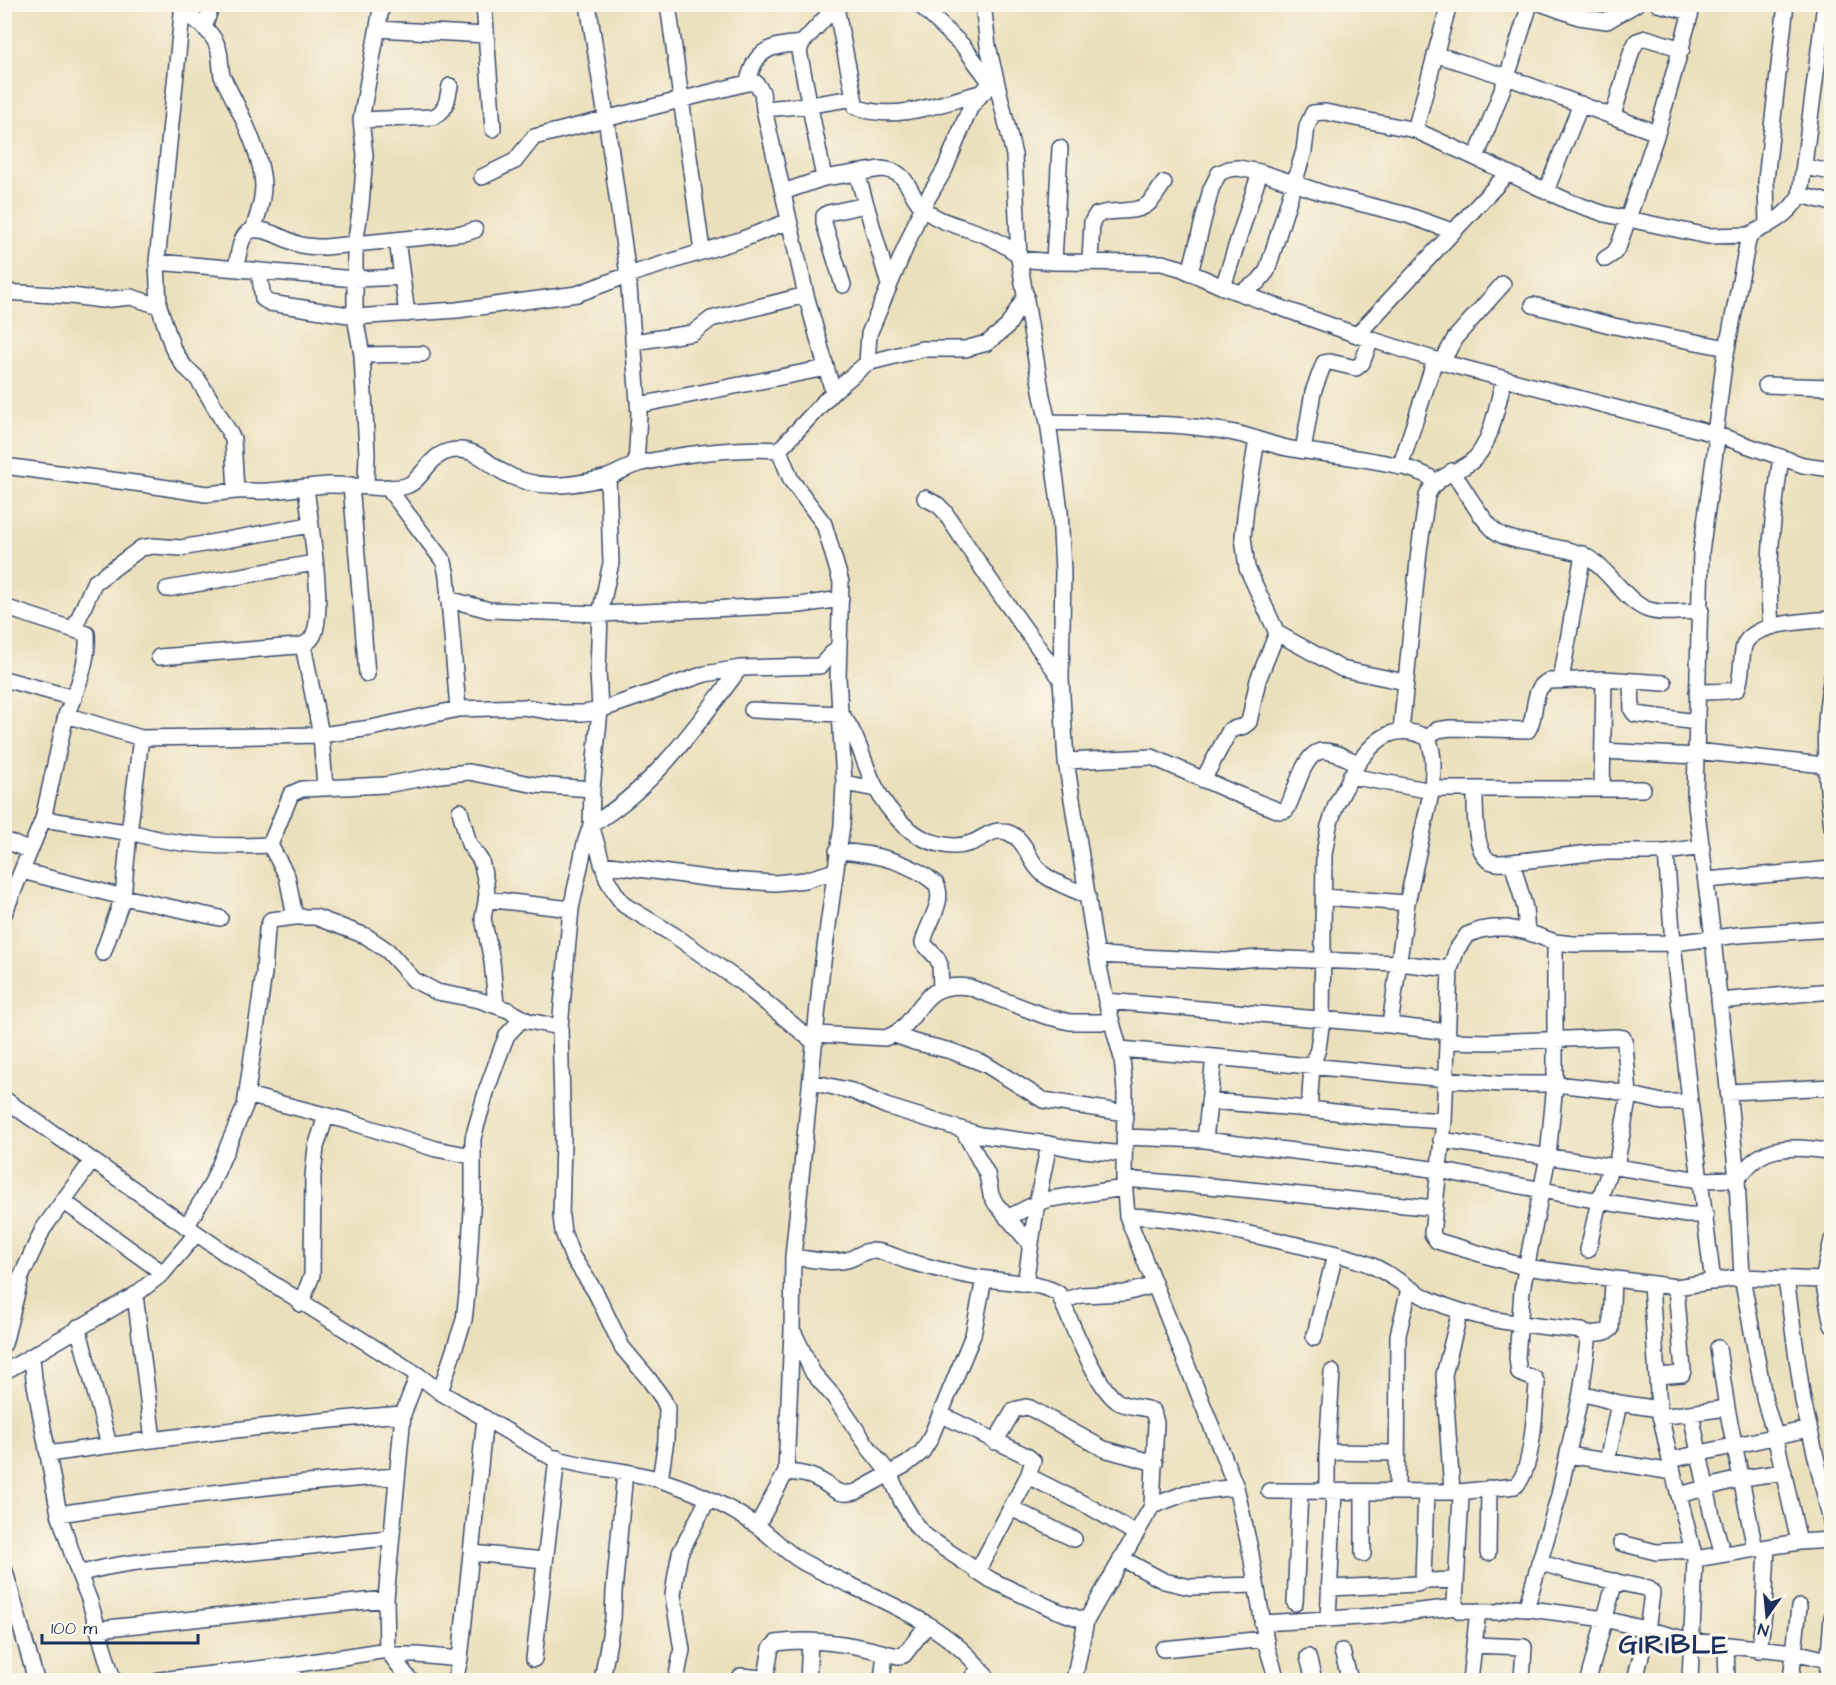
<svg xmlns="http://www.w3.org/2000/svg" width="1836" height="1685" font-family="'Architects Daughter',sans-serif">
<rect width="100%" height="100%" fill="#fbf7ec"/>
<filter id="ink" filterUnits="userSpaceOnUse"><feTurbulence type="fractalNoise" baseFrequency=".0167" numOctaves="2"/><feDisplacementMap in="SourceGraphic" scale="12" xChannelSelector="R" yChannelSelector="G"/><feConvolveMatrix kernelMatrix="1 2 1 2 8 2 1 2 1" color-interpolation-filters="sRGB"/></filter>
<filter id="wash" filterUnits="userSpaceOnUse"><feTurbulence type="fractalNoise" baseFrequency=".008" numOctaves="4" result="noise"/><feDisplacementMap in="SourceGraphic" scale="24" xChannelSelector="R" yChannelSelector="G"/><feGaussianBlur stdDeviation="1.35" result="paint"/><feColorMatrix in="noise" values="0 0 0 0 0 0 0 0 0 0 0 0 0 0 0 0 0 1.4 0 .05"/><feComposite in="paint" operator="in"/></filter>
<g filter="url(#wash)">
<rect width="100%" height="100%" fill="#ebe0bc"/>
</g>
<g filter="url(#ink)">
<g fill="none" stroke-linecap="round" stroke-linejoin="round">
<g stroke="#3a4a6c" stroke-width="18">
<path id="minor" d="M484 4 493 129
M588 4 606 117 628 275 639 414 636 465
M668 4 702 251
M919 4 964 47 994 87
M983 4 988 46 1014 155 1019 259 1042 396 1048 422 1060 511 1063 572 1061 679 1066 761 1096 951 1106 1001 1122 1058 1125 1091 1124 1179 1127 1216 1236 1487 1250 1549 1267 1647 1277 1680
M1530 4 1507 77 1476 158 1570 202 1605 214 1708 236 1749 235
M1543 4 1579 17 1607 21 1636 4
M1658 4 1691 12 1692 4
M836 7 856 107C896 123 944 102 984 92
M182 10C195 20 213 31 218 48 221 56 220 67 222 76 237 105 262 153 263 185 263 200 258 215 253 230
M204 28 212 4
M378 29 486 35
M1435 54 1507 77 1657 133
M747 83C750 76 752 65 757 59 767 45 786 45 802 43
M764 109 810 105 854 98
M1613 116 1632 50 1637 41 1646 38 1682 49
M361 120 433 117C447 111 447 100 450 86
M1415 130 1476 158
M1804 167 1832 172
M857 173 889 285
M482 177 515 161 534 137 747 83H756L762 92 764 109 806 295 833 392
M824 178 799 51 802 43 838 4
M1546 191 1581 104
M783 192 824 178 881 169C910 171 906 191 923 208 939 224 967 227 987 236 999 241 1009 248 1019 255
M1800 195 1825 4
M1767 226 1766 180 1786 4
M397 240 407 314
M1019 259 1054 262 1162 263 1180 268 1223 287 1357 335 1452 365 1715 434 1803 465 1832 469
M1605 259 1614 253 1619 245 1657 133 1691 12
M157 262 355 279 402 277
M1054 262 1060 148
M1090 262 1092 222 1096 215C1112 208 1137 215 1149 203 1155 198 1159 189 1164 183
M236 269C238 259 239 240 247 233 260 222 287 242 301 245 309 247 317 247 325 247L465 233 475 230
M259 271 263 299 270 303 355 316
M1190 273 1211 189 1219 173 1229 169 1238 168 1260 172 1335 197 1407 215 1452 231
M843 285 824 223V216L828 213 866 205
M1223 287 1260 172
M4 292 71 296 102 300 131 297 159 306 173 349 184 366 197 378 209 397 233 439 236 491C247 490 257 492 268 491 288 490 308 486 328 485 347 484 390 491 406 486 425 480 429 448 461 450 479 452 487 462 501 471 536 492 571 486 608 477
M1240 293 1258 282 1267 271 1304 151 1307 126 1313 113 1325 112 1415 130 1449 4
M1533 305 1614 326 1727 348
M159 306 157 262 183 4
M355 317 457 310 577 294 628 275 743 239 789 221
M1357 335 1507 174
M633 342 693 333 711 319 806 295
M362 355 422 354
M1442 362 1455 338 1503 284
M867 363 869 334 922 208 945 169 970 108 991 82
M1766 385 1832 387
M639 405 826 368
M1048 422C1093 423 1139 422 1185 426 1204 428 1224 430 1243 435 1258 439 1272 445 1287 448 1320 455 1416 460 1437 483
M1257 439 1246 507 1243 537 1247 568 1277 633 1342 669 1405 682
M1303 451 1313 392 1324 363 1330 362 1356 368 1362 363 1371 339
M4 466 142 484 206 494 236 491
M1400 467 1435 360
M1452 471C1464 488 1480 518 1495 531 1512 545 1560 544 1583 555 1607 566 1624 600 1646 609 1662 615 1684 611 1701 611
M351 485 367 674
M366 485 367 453 362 355 355 317V245L361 205 365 155 361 120 382 4
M387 487 444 562 447 576 458 709
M925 498 938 505 944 511 994 586 1061 679
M167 589 314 563
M448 599 489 610 600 614 800 605 841 599
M4 607 87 634C89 660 77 691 66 715
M1771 627C1766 569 1773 515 1781 457
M74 629 94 583 141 548 153 546 181 548 310 525
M303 645 321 735 325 787
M159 657 297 646C304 645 309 643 313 636 326 613 309 517 306 487
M1832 677C1821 727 1826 776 1832 827
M4 679 74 698
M1561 680 1583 554
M1631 681 1632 710 1635 714 1697 722
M1697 692C1709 691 1727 693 1737 689 1743 676 1740 660 1744 646 1752 622 1809 621 1832 619
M752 710 841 714C859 736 863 764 876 788 888 812 912 839 940 844 951 847 960 847 971 843 984 839 993 826 1009 833 1027 840 1028 862 1043 874 1055 884 1074 889 1088 896
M1401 731 1419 551 1427 496C1436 474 1456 474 1471 462 1492 446 1497 403 1504 379
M1428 738 1437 730 1450 728 1528 730C1538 715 1530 688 1549 681L1604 679 1664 683
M1603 751 1696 756
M1696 751 1824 765
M1066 761 1152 757 1234 793 1280 811 1286 810C1295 797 1302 753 1322 751 1333 750 1348 759 1358 763 1377 737 1396 722 1428 738 1435 755 1433 771 1432 789H1475C1475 807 1474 849 1488 860 1495 865 1505 863 1512 862L1525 908 1527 932
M1358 763 1336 805 1329 826 1324 854 1322 1019 1318 1049 1312 1066 1309 1109 1369 1116 1444 1121
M1350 776 1432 791
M1203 780 1230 730 1244 726 1249 722 1258 680 1277 633
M844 783 876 789
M1475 789H1643
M1602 789 1604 679
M460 811 469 844 481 861 486 883 487 896 483 918 492 961 496 1005
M43 819 138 834C177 846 229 847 270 845L291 794 302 789 385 785 440 775 469 772 536 785 592 789
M4 840 30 851
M270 845 287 876 295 917H315L366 936 388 951 414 980 437 992 479 1000 508 1010 528 1021 560 1027
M837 851C871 853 910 861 936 884 946 902 926 925 923 943L937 958 940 965 941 988
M1666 852 1673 943 1690 1102 1713 1282
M1512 862 1599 852H1666L1702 847
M602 864 713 879 775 883 805 880 835 871
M22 871 123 897 220 918
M1706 880 1832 869
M1324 897 1407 903
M486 899 571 909
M4 914 43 819 66 715 141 738 321 735 371 728 458 709 524 707 561 713H583L600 710 598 671 600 614 611 563 608 477C618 473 628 467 638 464 679 454 738 447 779 450L833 392 867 363 922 349H965L987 343 1007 327 1026 295
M103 953 123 897 129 833 141 738
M1097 955 1226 961 1258 958 1399 963 1450 969
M1106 1001 1390 1025 1448 1032
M1719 1001 1832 991
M1390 1025 1407 903 1432 789
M816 1034 885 1038C924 1025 914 980 969 987L1045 1016 1070 1022H1112
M895 1035 914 1042 951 1051 985 1064 1043 1100 1125 1113
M1447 1041 1489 1042 1617 1037 1623 1038 1625 1044 1629 1095 1616 1167
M815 1043 742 983 674 935 624 905 615 893 607 879 591 825 592 789 600 710 705 674 740 668 820 666 838 647
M1120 1049 1214 1057
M811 1082 852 1091 886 1106 980 1135 1049 1144
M1728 1092 1832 1087
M247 1095 348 1121 436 1149 472 1156
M4 1099 235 1260 418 1375 440 1392 551 1457C588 1469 627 1469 663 1481 694 1491 729 1506 757 1526 773 1537 786 1553 803 1562 868 1597 945 1618 989 1680
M1209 1101 1309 1109
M963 1130 987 1174 991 1195 996 1204 1031 1245
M1124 1137 1205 1140 1375 1161 1438 1170 1599 1201 1687 1215H1706
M1205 1140 1214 1057 1499 1084H1555L1610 1090 1662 1102H1690
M1441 1140 1700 1180 1737 1179C1744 1171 1751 1161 1761 1156 1780 1144 1810 1148 1832 1152
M1124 1179 1220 1187 1435 1208
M63 1201 163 1273
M1127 1216C1181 1217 1232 1230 1284 1242 1312 1249 1342 1253 1368 1264 1391 1273 1409 1290 1431 1300 1479 1322 1531 1325 1582 1331L1587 1335 1588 1342 1581 1393
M1007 1218 1037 1203 1050 1199 1124 1188
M186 1227 211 1185 245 1106 264 973 267 929 271 920 295 917
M1832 1240 1823 1280 1832 1325
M1588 1250 1599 1201 1611 1166
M793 1257C810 1259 831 1264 847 1260 857 1258 862 1250 872 1251 886 1251 895 1257 907 1261 933 1268 961 1276 988 1279 1007 1282 1044 1283 1059 1294 1069 1318 1097 1388 1117 1401 1127 1408 1142 1406 1153 1411L1156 1423 1152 1506 1086 1621 1074 1680
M1786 1279 1803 1401 1832 1526
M1823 1280 1742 1277 1676 1287 1525 1267 1437 1241 1432 1234 1444 1121 1450 969 1457 949 1467 935 1480 930 1493 928H1508L1527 932 1555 942 1573 944 1673 943 1738 935 1832 929
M1025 1284 1037 1203 1049 1144 1074 1149 1124 1154
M1651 1284 1659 1409 1670 1460 1695 1559 1690 1680
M135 1295 153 1440
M1062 1301 1081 1295 1125 1293 1155 1285
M301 1304 312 1275 313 1176 316 1147 326 1116
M78 1327 109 1445
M794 1333 813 1373 834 1397 869 1448 889 1473 902 1502 917 1527 927 1537 991 1580 1055 1610 1086 1621
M1587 1335C1595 1332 1606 1334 1611 1329L1613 1279
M1314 1338 1335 1255
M4 1344 21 1277 43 1229 92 1161
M1718 1348 1727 1408 1755 1549
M4 1372 32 1356
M1657 1376 1682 1374 1683 1370 1676 1287
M440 1392 464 1320 467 1294 473 1194V1138L487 1089 503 1045 507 1035 522 1019
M1691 1414 1712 1516 1723 1554
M942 1415 1027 1456 1033 1461 1028 1476 977 1572
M1660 1417 1727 1408
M995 1442 1014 1410 1026 1407 1030 1408 1104 1449 1155 1463
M1327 1452 1395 1453
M48 1454C166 1437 284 1423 403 1414
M1568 1455 1673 1472
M1670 1460 1808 1429
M1607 1462 1619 1403
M786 1472C796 1473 806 1473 815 1478 833 1485 833 1497 856 1492L907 1464 922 1452 930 1439 973 1335 984 1279
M1028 1476 1090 1507 1135 1533
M660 1480 666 1440 667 1408 663 1399 648 1378 622 1347 596 1293 572 1256 563 1232 561 1216 563 1141 560 1027 571 909 585 843 591 825C654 788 696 726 740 668
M1269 1491 1459 1492 1461 1497 1455 1602 1456 1607 1460 1611 1497 1612 1516 1607 1605 1619 1692 1641 1794 1652 1832 1661
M1452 1491 1444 1375 1460 1311
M1327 1492V1452L1332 1372
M1397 1492 1398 1335 1409 1289
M1426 1492 1423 1579 1427 1581 1456 1580
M1459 1492 1515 1486C1533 1474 1535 1406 1537 1384L1535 1379 1519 1373 1517 1358 1522 1290 1548 1156 1555 1084V942
M1363 1493V1554
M1679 1495 1743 1478 1784 1472
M1152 1506 1186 1493 1236 1487
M1011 1508 1074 1539
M59 1514C171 1497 283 1483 397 1476
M757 1526 786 1472 792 1331 793 1257 821 976 842 825 844 783 838 677 841 582 824 524 791 480 779 450
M1799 1542 1775 1435 1765 1402 1742 1277 1737 1179 1713 938 1695 797 1701 552 1716 445 1715 434 1724 364 1749 235C1770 224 1788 216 1800 195L1832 203
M1621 1543 1656 1552 1693 1550
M472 1553 544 1560
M1488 1553 1489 1488
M1121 1558 1164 1581 1190 1587 1256 1585
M1695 1559 1799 1542 1832 1540
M1539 1562 1571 1572 1649 1589 1652 1593 1647 1631 1635 1680
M4 1568 36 1680
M79 1574C129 1559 180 1559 232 1554 285 1550 338 1542 391 1538
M1330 1588 1417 1584 1421 1582 1423 1579
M1295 1603 1300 1492
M1526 1609 1559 1495 1581 1393 1619 1403 1659 1409
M1328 1619 1334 1492
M1262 1623 1375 1616 1456 1607
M98 1629 386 1599
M1474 1645 1524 1647 1522 1680
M1726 1645 1727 1680
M1163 1649 1265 1639
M1759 1650 1764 1613 1767 1547
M1342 1651 1350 1680
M391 1655H417L460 1659
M1308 1657 1314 1680
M534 1659 557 1458
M292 1665 294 1680
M113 1680 89 1599 79 1574 59 1514 34 1379 32 1356 135 1295 163 1273 196 1234
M159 1680 292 1665 387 1650
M410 1680 387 1650 386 1599 403 1414 418 1375
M455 1680 460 1659 485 1418
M602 1680 613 1618 614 1592 625 1472
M676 1680 682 1650 673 1595 676 1574 680 1553 708 1499
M738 1680 741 1676 762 1678 766 1676 771 1648 776 1643C811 1638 851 1644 885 1653
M808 1680 810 1642
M882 1680 885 1653 898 1656 904 1655 928 1624
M970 1680 980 1668
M1470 1680 1478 1611
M1588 1680 1615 1581
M1791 1680 1799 1607
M1827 1680 1832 1617"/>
</g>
<use href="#minor" stroke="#fff" stroke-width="15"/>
</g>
</g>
<g text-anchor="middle" stroke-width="6" stroke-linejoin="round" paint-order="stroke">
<g font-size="27" font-weight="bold" letter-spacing="1.5" fill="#1b2f5e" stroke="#fbf7ec">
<text x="1674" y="1653">GIRIBLE</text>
</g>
</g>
<rect width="1836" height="1685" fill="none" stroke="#fbf7ec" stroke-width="24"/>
<g transform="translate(1767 1616) rotate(195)" stroke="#fbf7ec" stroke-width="4.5" paint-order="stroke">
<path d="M0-4.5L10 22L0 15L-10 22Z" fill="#1b2f5e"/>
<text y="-9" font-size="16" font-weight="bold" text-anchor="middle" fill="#1b2f5e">N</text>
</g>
<path d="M42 1634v9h156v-9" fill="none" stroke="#1b2f5e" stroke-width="3"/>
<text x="51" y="1634" font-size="18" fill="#1b2f5e" stroke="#fbf7ec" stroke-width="4.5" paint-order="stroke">100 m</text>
</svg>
